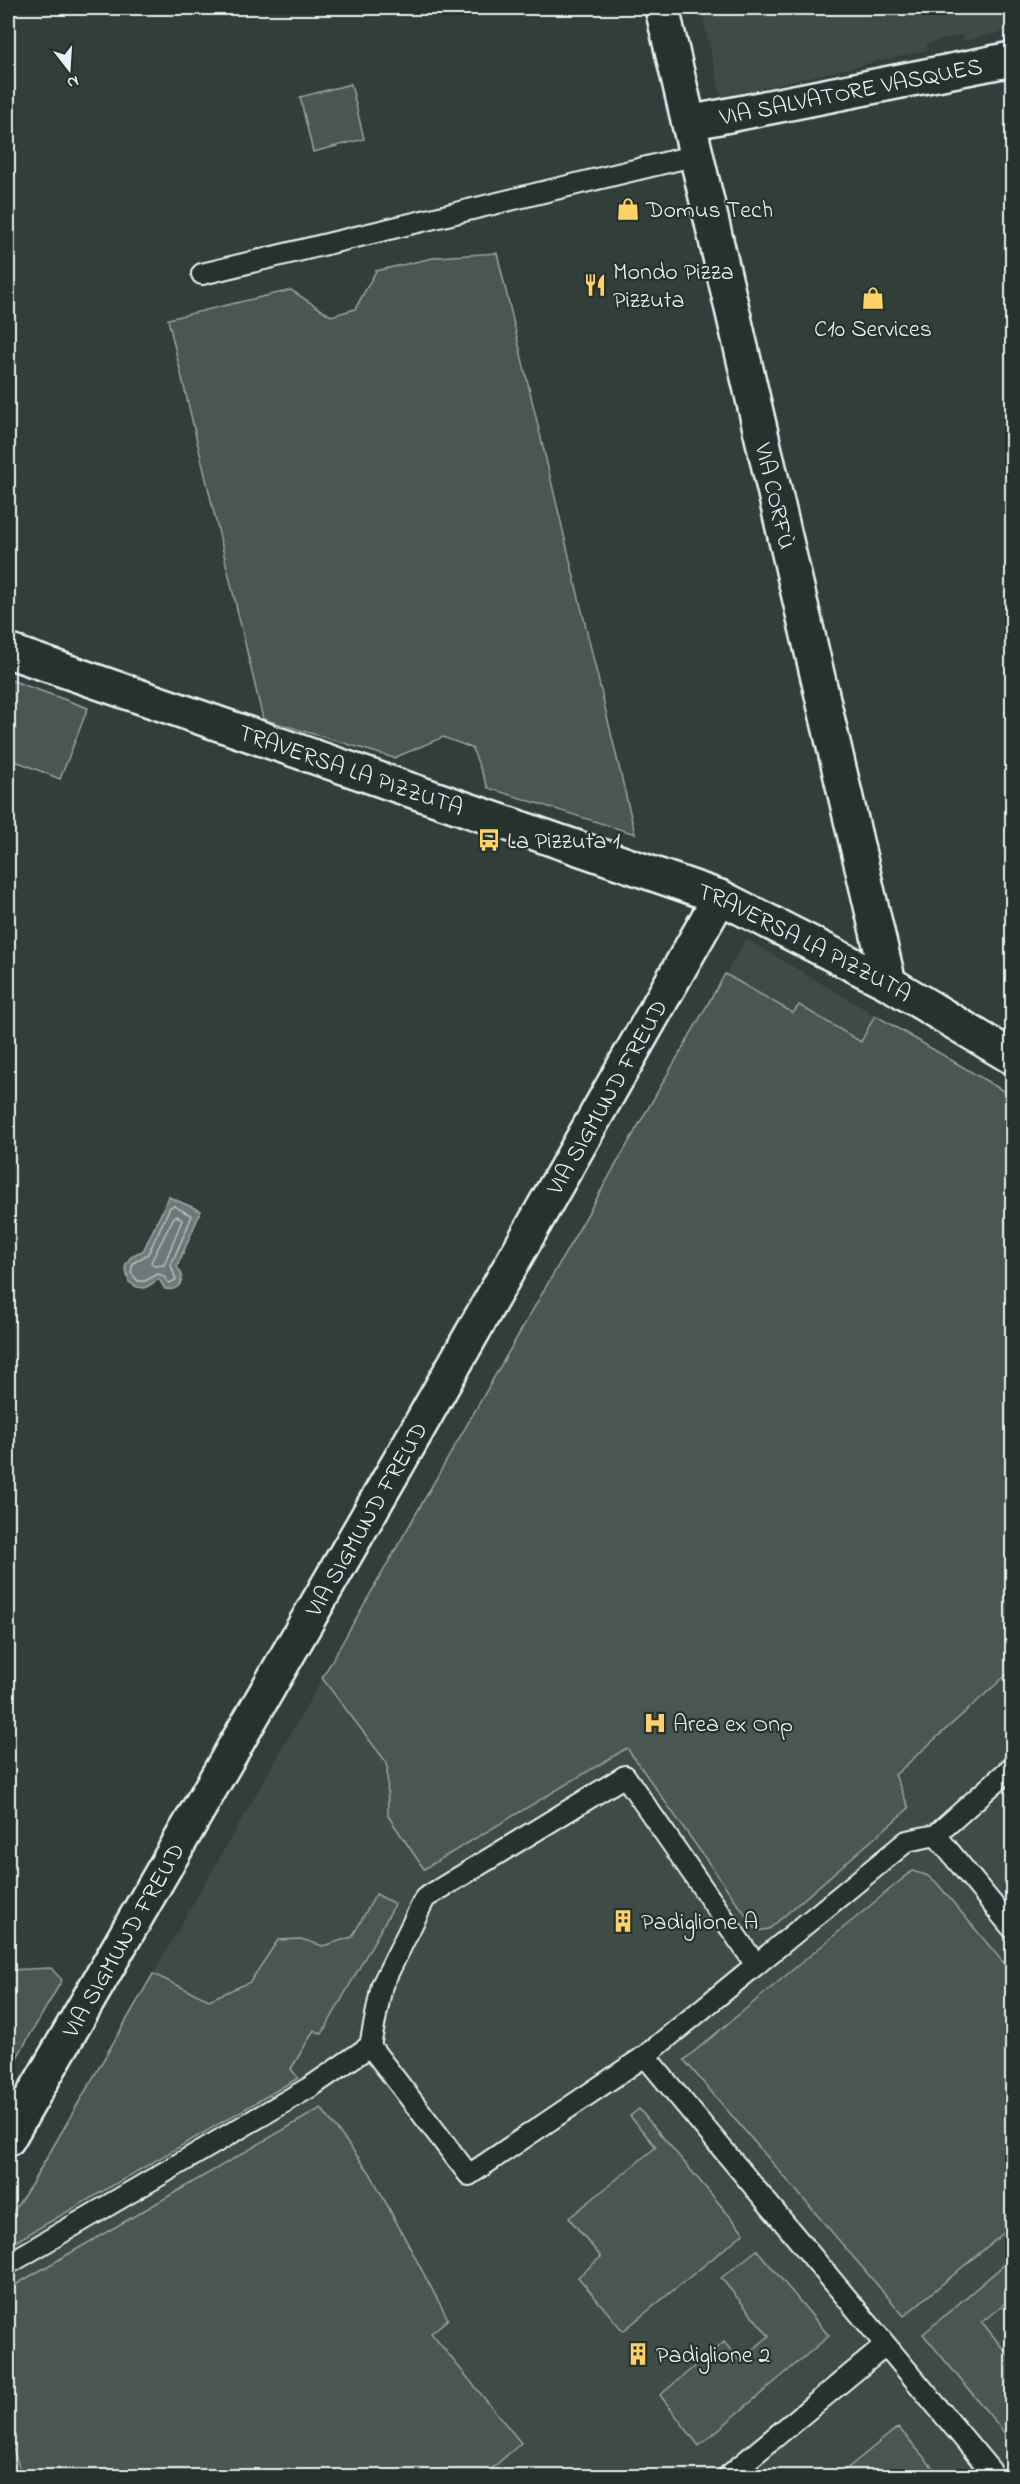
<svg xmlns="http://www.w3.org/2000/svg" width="1020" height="2484" font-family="'Indie Flower',sans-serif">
<rect width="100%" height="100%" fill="#323e39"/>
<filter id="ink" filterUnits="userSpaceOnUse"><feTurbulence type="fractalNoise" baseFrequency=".0167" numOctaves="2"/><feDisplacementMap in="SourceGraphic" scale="12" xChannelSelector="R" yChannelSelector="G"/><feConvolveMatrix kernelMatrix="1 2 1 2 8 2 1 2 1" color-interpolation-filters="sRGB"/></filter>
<g filter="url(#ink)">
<path fill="#3f4b46" d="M701 8H1012V30L964 41 962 35 945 39 926 44 928 50 721 97Z
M746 939 1012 1096V2476H22L8 2433V2219L31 2185 153 1974Z"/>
<path fill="#495651" stroke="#98a4a4" stroke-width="1.5" d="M351 84 364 139 313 152 300 97Z
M497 253 635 834 488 788 472 748 443 737 394 758 263 719 168 319 291 290 331 316 355 309 376 271 437 257Z
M8 679 88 708 60 779 8 758Z
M725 974 793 1013 799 1005 861 1042 875 1015 1012 1096V1670L895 1775 909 1808 769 1929 757 1931 627 1748 424 1869 388 1816 387 1763 322 1678Z
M912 1871 926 1875 936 1882 1012 1973V2226L904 2316 684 2060Z
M376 1894 395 1904 322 2034 314 2030 291 2069 298 2078 8 2246V2219L31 2185 153 1974 209 2000 250 1982 278 1940 301 1939 323 1946 352 1937Z
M51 1968 62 1980 8 2073V1970Z
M321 2108 370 2173 448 2319 431 2333 521 2443 483 2476H22L8 2433V2289Z
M639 2109 744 2233 623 2331 578 2277 601 2257 569 2218 656 2147 630 2116Z
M757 2250 829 2336 699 2446 660 2395 724 2342 740 2361 769 2336 721 2278Z
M1012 2258V2297L982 2322 1012 2360V2442L923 2334Z
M898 2427 940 2476H838Z"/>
<path fill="#6d7978" stroke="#9ea9ab" stroke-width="1.5" d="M169 1197 201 1211 177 1267C186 1278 181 1292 165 1289L159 1279 145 1288 137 1287 129 1282 125 1267C129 1257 133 1254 143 1251Z"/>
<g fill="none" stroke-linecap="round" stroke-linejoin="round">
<path stroke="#b7c1c5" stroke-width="1.5" d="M174 1206 192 1216 171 1265 176 1280 169 1283 163 1276 158 1274 145 1281H138L131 1273 133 1263 148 1254 170 1207Z
M177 1216 182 1220 164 1265 153 1266 151 1262 174 1217Z"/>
<g stroke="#e8f1f8" stroke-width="24">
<path id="lane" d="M202 274 697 155
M936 1835 1012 1928
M370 2046 382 1985 425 1898 625 1776 756 1965
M8 2264 312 2086 370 2046 469 2175 645 2056
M728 2476 885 2346
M995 2476 645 2056 907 1841 936 1835 1012 1767"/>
</g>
<g stroke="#e8f1f8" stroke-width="38">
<g id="street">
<path id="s1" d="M662 8 889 983"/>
<path id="s2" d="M689 123 1012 59"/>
<path id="s3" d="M8 2139 407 1448 720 897"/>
</g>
</g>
<g stroke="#e8f1f8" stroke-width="38">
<g id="secondary">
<path id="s4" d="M8 651 720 897 889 983 1012 1057"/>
</g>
</g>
<use href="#lane" stroke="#26332d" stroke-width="20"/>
<use href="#street" stroke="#26332d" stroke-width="33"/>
<use href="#secondary" stroke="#26332d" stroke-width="33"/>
</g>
</g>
<defs>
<g id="shop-bare" transform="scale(1.8)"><path d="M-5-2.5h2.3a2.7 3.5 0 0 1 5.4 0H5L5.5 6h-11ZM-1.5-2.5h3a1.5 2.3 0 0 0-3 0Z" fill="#ffd166" stroke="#26332d" stroke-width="2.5" paint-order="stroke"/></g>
<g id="restaurant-bare" transform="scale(1.8)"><path d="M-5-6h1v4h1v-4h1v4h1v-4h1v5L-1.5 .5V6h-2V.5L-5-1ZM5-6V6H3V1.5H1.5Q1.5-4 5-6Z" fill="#ffd166" stroke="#26332d" stroke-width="2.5" paint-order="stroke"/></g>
<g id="bus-bare" transform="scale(1.8)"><path d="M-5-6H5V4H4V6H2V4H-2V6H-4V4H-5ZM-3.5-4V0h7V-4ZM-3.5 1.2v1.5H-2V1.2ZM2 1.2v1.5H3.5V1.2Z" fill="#ffd166" stroke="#26332d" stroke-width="2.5" paint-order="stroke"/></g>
<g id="hospital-bare" transform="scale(1.8)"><path d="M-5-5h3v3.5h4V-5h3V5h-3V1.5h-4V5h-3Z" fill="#ffd166" stroke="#26332d" stroke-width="2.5" paint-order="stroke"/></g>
<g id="building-bare" transform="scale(1.8)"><path d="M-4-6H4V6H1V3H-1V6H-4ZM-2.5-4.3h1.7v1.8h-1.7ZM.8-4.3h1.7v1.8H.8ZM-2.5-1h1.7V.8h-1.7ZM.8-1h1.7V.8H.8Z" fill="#ffd166" stroke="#26332d" stroke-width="2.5" paint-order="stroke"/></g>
</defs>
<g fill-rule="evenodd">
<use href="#shop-bare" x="628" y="209"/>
<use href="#restaurant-bare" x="595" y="285"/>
<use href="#shop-bare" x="873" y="298"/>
<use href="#bus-bare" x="489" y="840"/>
<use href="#hospital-bare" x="655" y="1723"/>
<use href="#building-bare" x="623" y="1921"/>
<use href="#building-bare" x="638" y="2354"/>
</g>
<g text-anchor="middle" stroke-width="4.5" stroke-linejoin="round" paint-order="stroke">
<g font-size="24" fill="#e8f1f8" stroke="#26332d">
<text dy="8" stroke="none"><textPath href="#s2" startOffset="165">VIA SALVATORE VASQUES</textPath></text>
<text dy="8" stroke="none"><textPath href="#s1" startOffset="501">VIA CORFÙ</textPath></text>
<text dy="8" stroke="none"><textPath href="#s4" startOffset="363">TRAVERSA LA PIZZUTA</textPath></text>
<text dy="8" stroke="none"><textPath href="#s4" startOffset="849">TRAVERSA LA PIZZUTA</textPath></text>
<text dy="8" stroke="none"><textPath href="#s3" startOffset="1202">VIA SIGMUND FREUD</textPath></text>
<text dy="8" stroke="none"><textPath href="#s3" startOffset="716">VIA SIGMUND FREUD</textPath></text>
<text dy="8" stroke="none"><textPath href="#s3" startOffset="230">VIA SIGMUND FREUD</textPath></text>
</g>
<g font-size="24" fill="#e8f1f8" stroke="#26332d" text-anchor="start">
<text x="646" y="217">Domus Tech</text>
<text x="613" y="279">Mondo Pizza<tspan x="613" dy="28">Pizzuta</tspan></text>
<text x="873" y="336" text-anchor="middle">C10 Services</text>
<text x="507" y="848">La Pizzuta 1</text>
<text x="673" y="1731">Area ex Onp</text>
<text x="641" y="1929">Padiglione A</text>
<text x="656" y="2362">Padiglione 2</text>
</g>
</g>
<rect width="1020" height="2484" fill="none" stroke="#26332d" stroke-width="30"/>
<rect x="15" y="15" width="990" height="2454" fill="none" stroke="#e8f1f8" stroke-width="2" filter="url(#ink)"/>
<g transform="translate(69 69) rotate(163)" stroke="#26332d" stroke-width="4.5" paint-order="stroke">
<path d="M0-4.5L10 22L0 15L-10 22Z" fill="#e8f1f8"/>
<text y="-9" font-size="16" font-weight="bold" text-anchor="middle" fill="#e8f1f8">N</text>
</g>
</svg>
